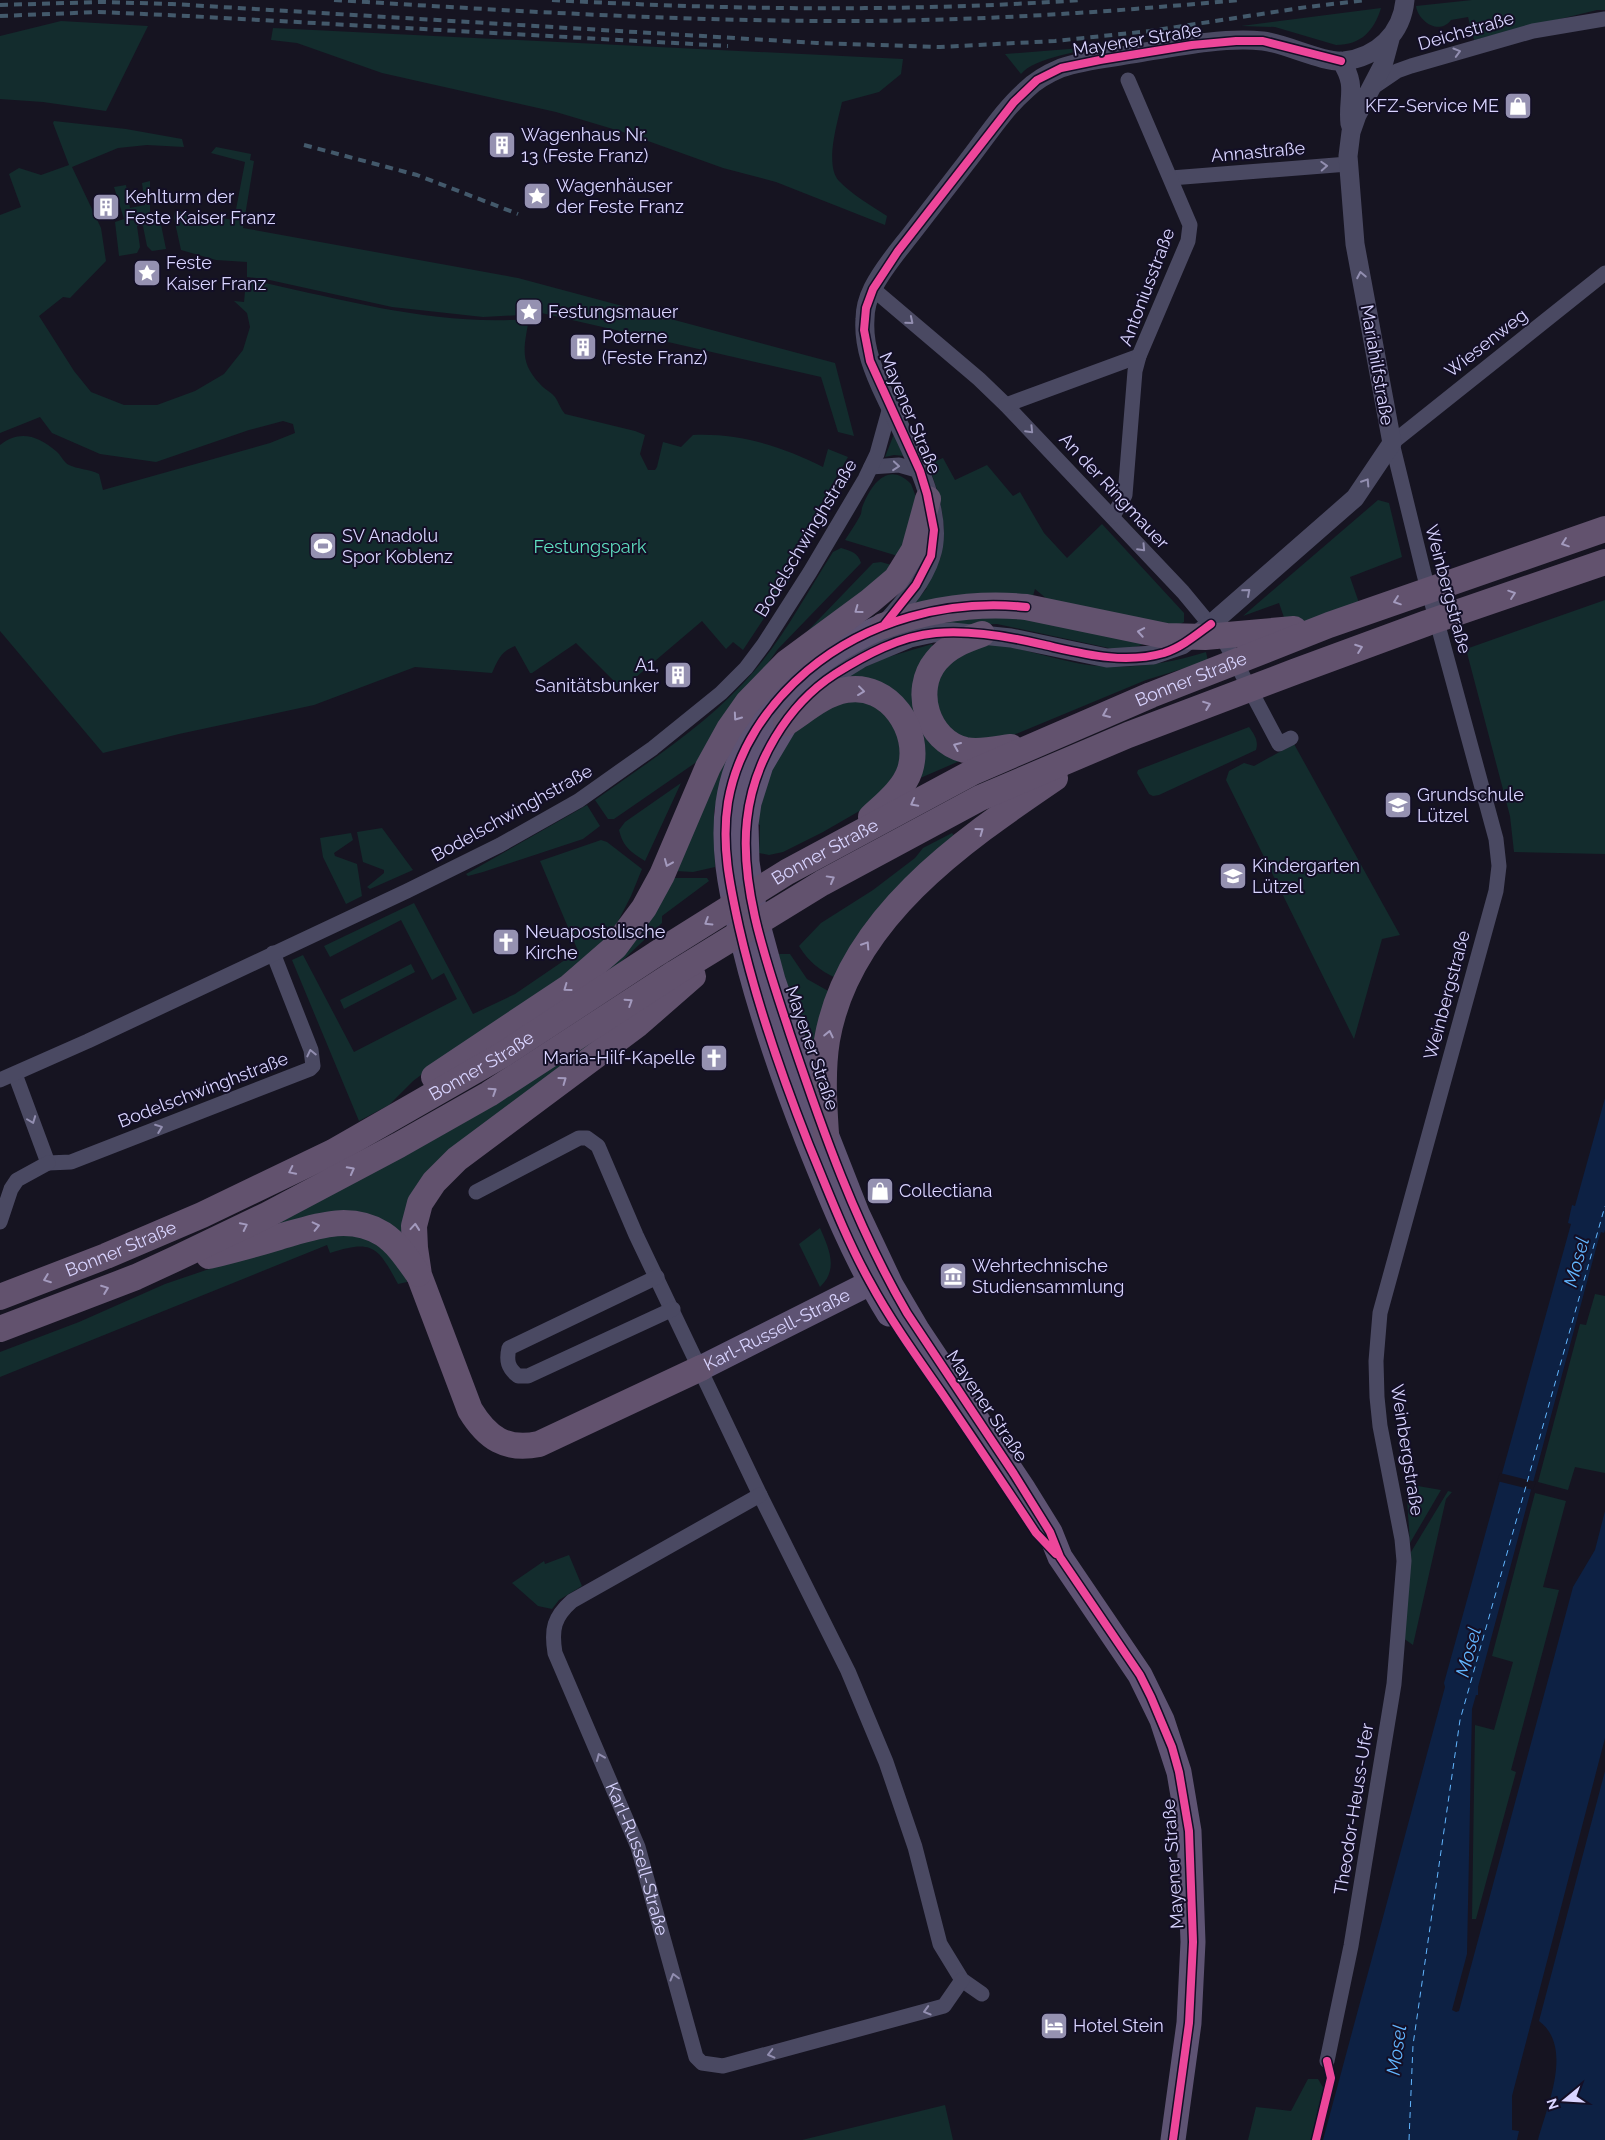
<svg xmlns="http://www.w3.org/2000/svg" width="1605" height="2140" font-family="Raleway,sans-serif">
<rect width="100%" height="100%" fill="#161421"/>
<path fill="#132c2d" d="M1472 0H1605V10H1597L1474 40 1468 17 1451 20C1439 36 1418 21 1416 6Z
M1381 8C1374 31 1361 45 1336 45L1275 27 1241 26Z
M61 21 148 26 106 111 43 102 0 99V36Z
M273 28 903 59 901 74 879 92 842 102C838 121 824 165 839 181 851 194 872 206 887 216L885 225 776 182 723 168 623 132 556 112 382 73 297 43 271 40Z
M1106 46C1083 51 1035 57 1021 74L1005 54Z
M54 121 126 129 182 139 184 147 147 145 118 148 72 167 101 228 106 261 70 298 63 297 39 316 74 371 91 392 124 405H157L195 391 224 374 243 350 250 327 247 313 234 301 244 302 246 281 265 283C352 302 439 326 529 319 524 347 519 362 540 384 544 389 551 392 555 397 559 403 560 408 565 414L635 431 645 435 640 454 648 470H655L657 467 663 442 681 447 693 435C740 433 781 446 823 467L828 449 848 457 785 567 794 573 743 650 733 642 726 649 702 621 622 689 576 643 532 673H530L515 646C502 651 498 659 492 673L415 667 314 705 179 734 103 753 0 631V445C19 429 39 436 56 451 61 455 64 463 69 465 77 469 89 469 99 474L103 490 270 443 295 433 293 424 283 421 249 430 156 462 100 454 52 433 40 417 0 433V215L21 207 9 174 19 168 41 175 69 165 53 123Z
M216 147 251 154 250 160 254 161 243 228 518 278 835 363 854 436 838 432 821 377 524 309 522 315 483 317 392 307 265 279 247 277V262L216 260 181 250 174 218 175 211 234 220 245 162 211 153Z
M150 181V215H159L166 249 152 251 147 246 143 226H137L140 247 137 253 119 256 115 222 124 219 114 187 126 185 130 208 145 205 142 183Z
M894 434 904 456 894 455 885 457Z
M943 458 955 480 987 465 1013 496 1020 492 1044 533 1067 558 1102 524 1184 613V622L1139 646 1118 650 997 624 943 626V623L994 614 1078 625 1035 589 1033 596 913 605 927 588 887 577 795 644 873 563 881 562 895 566 901 557 845 540C850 532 855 525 860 516 862 513 861 509 863 505 872 483 889 461 911 484L940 559C949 527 940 495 928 464Z
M1378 500 1389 503 1402 557 1350 577 1366 623 1295 649 1279 603 1243 616Z
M841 548C850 551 858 552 861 563L778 649 698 761 614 819H608L595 800C651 760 710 723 755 670 786 634 807 592 833 552Z
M1605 600V854L1514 852 1510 816 1466 649Z
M932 644 934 648 917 711 913 713 847 681 850 674 885 658Z
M997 644C1027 650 1057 660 1088 665 1128 670 1167 664 1206 652L1208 661 1146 680 1011 736 961 740 935 717 934 676 965 646Z
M847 696 887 707 907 756 875 802 823 832 783 852 769 855 759 853 760 825 756 824 772 765 797 726Z
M1249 727C1254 734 1259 741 1256 750L1159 795 1153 796 1149 794 1137 773 1138 770Z
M920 730 962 760 918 779Z
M740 734 721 780 714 812 715 867 693 872 676 871 707 790Z
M1294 744 1400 935 1382 939 1354 1039 1226 780 1229 771 1244 763 1254 766Z
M681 783 645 861C631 852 623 847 619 830L625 822Z
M587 805 600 826 583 839 483 872 468 876 466 874Z
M382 828 413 870 370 889 367 887 384 873V870L363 862 357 832Z
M351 833 353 840 334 853 335 856 357 864 362 896 346 904 323 857 320 838Z
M952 833 956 838 836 978C819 970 809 962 799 946L821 923 873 890 915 858 923 848Z
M601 840 607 842 642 869 631 896 610 937 584 966 433 1066 413 1081 389 1105 359 1121 292 960 303 955 354 1052 457 999 444 973 432 980 401 920 330 957 324 946 414 903 473 1014 515 994 578 951 540 861Z
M670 878H707L709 881 662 916V923L600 982Z
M778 954H790L807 979 830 992 814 1071Z
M411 964 415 972 344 1009 340 1000Z
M639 1009 449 1156 408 1241 386 1227 248 1240Z
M820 1228C829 1249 839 1269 820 1287L799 1244Z
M363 1232 403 1268 407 1282 398 1284C378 1247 373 1239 330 1253L327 1245 0 1377V1352L79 1322 165 1284 312 1234Z
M1595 1294 1605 1296V1473L1575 1467 1568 1490 1538 1482 1580 1324 1586 1325Z
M1406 1484 1441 1490 1410 1543Z
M1448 1491 1452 1492 1446 1499 1413 1645 1403 1638 1411 1552Z
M1535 1493 1566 1501 1543 1587 1559 1590 1511 1770 1516 1772 1476 1919H1472L1475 1725 1494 1730 1513 1662 1492 1656Z
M569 1555 582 1586 559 1600 552 1609 538 1606 512 1583 544 1561 545 1564Z
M1308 2079H1318L1324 2089 1312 2140H1248L1256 2107 1291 2111Z
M945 2105 953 2140H802Z"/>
<path fill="#0d2144" d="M1605 1098V1230L1604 1233 1601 1232 1598 1241 1478 1687V1695H1476L1472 1709 1467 1954 1452 2010 1456 2012 1459 2011 1573 1587 1595 1550 1605 1511V1738L1512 2096V2130L1519 2131 1517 2140H1323L1445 1687 1444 1683 1571 1224 1568 1223 1572 1205 1575 1206Z
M1605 1771V2140H1538C1547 2106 1574 2047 1539 2021Z"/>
<path fill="#161421" d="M1500 1473 1536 1482 1533 1490 1497 1481Z"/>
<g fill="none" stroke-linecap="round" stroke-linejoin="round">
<path stroke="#62b6ff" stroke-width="1" stroke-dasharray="6 5" stroke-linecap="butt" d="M1409 2140 1413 2045 1460 1720 1605 1206"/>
<g stroke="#4a4962" stroke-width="15">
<path d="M1372 88 1397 71 1411 66 1533 31 1605 19"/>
<path d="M1171 178 1348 164"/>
<path d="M873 289 979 379 1006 405 1183 592 1226 644 1279 744 1291 738"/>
<path d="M1006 405 1139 356"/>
<path d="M871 467 899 465 920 471"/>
<path d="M1113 516 1125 495 1135 371 1139 356 1188 241 1190 225 1128 80"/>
<path d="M15 1074 48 1163 71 1162 310 1069 313 1066 311 1050 273 953"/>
<path d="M0 1080 88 1041 407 891 500 845 578 801 653 748 721 693 746 668 764 644 810 572 865 479 877 454 890 407"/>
<path d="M476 1192 579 1138H587L598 1146 636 1235 760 1495 848 1671 886 1762 915 1847 940 1944 962 1980 982 1994"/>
<path d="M0 1222 11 1189 17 1180 48 1163"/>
<path d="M657 1277 509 1348C506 1361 508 1368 518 1376H528L673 1309"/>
<path id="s1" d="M760 1495 572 1601C554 1617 551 1629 555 1653L638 1847 696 2057 702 2063 723 2066 944 2006 962 1980"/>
<path d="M1327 2061 1351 1946 1394 1684 1404 1561 1402 1539 1380 1426 1377 1397 1376 1361 1380 1313 1496 891 1499 866 1496 839 1424 574 1392 443 1605 273"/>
</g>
<path stroke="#4a4962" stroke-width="19" d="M1341 61C1358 87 1347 97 1350 124
M884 625C902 605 923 582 931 556 947 510 905 439 886 398 874 373 863 347 865 319 865 308 868 298 873 288 883 268 898 251 912 233 930 210 948 186 966 163 985 139 1003 110 1026 90 1036 80 1049 73 1061 68 1084 60 1110 58 1133 54 1175 47 1221 37 1263 41 1287 44 1323 63 1344 61 1377 57 1402 34 1405 0
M800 704 823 682 862 658 910 638 933 633 952 632 1011 638 1107 658 1153 655 1182 645 1211 624 1355 498 1392 443 1355 244 1348 156 1351 132 1357 115 1383 65 1390 39"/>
<g stroke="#5e5373" stroke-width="25">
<path d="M883 626C809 658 740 720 728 803 722 846 730 887 740 928 756 1001 780 1070 807 1139 831 1199 855 1259 889 1314"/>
<path d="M786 723 761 765 749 803 746 824 747 862 755 914 773 980 826 1134 857 1213 891 1285 918 1331 1024 1490 1050 1532 1060 1557 1140 1675 1162 1720 1179 1772 1189 1831 1193 1942 1189 2023 1173 2140"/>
<path id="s2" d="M701 1368 870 1283"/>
</g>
<g stroke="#62526e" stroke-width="26">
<path d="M883 626C930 609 976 602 1026 607L1166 636 1205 637 1294 629"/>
<path d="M982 634C965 640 948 646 936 661 912 690 927 741 965 750 980 753 996 749 1011 747"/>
<path d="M786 723C805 711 823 694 846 690 889 682 922 731 910 770 904 789 885 804 871 817"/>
<path d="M693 976 638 1024 457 1159 434 1182 420 1203 414 1226 415 1248 419 1275 470 1410C487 1438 506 1451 539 1444L701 1368"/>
<path d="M434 1077 569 987 615 947 644 908 662 875 708 767 729 729 748 702 786 663 870 601 896 579 914 550 928 499"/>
<path d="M826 1134C824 1103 822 1071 827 1040 848 919 961 842 1055 778"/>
<path d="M209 1256C233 1250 256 1244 279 1237 314 1227 349 1213 383 1234 398 1244 408 1260 418 1274"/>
<path id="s3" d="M0 1297 106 1256 202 1215 333 1152 504 1054 656 954 787 872 973 772 1151 695 1329 625 1605 529"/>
<path d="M0 1329 136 1277 175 1259 267 1215 399 1145 489 1094 675 973 822 883 980 798 1128 735 1294 672 1427 623 1605 562"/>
</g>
<path stroke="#43596b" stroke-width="4" stroke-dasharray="8 6" stroke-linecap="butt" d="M334 0C496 10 658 20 821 21 961 22 1100 13 1239 0
M552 0C729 10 906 12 1083 0
M0 5 102 2 172 4 817 43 940 47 1055 41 1150 31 1307 7 1367 0
M0 16 98 12 188 16 728 46
M304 145 417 175 518 214"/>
<g stroke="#130f26" stroke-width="11">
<path id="cycleway" d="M1026 607C948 599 868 620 807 671 767 705 737 750 728 802 721 845 730 886 739 927 756 1002 781 1074 809 1145 828 1191 846 1239 870 1282 891 1321 917 1357 942 1393 974 1440 1005 1486 1036 1533L1056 1554
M885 624 916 585 931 556 934 530 927 494 920 471 870 361 864 330 866 308 873 289 898 251 1014 102 1037 80 1061 68 1100 60 1192 45 1236 41H1263L1341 61
M1173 2140 1189 2023 1193 1942 1189 1831 1179 1772 1172 1747 1151 1697 1140 1675 1060 1557 1050 1532 1014 1474 907 1313C856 1226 822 1129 790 1034 769 969 739 889 747 820 753 763 787 705 835 674 865 655 900 636 936 633 971 630 1006 636 1040 644 1081 653 1122 665 1164 653 1182 647 1196 635 1211 624
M1316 2140 1331 2078 1327 2061"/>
</g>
<use href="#cycleway" stroke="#ed469a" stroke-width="8"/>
</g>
<defs><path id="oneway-chevron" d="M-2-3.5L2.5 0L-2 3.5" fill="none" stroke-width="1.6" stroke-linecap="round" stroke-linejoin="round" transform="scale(1.25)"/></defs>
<g stroke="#928eb0">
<use href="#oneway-chevron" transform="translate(1457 52) rotate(-16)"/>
<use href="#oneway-chevron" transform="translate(1324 166) rotate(-3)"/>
<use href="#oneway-chevron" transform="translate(1361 275) rotate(-101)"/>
<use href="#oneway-chevron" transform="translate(910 321) rotate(40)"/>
<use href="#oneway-chevron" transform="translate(1030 430) rotate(46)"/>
<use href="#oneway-chevron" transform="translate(896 466) rotate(5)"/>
<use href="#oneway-chevron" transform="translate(1366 482) rotate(-57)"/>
<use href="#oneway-chevron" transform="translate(1142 548) rotate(47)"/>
<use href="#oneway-chevron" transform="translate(1247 592) rotate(-41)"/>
<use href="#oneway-chevron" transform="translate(311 1053) rotate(-103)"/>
<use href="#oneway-chevron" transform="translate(32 1120) rotate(69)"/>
<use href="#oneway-chevron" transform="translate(159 1128) rotate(-21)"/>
<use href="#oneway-chevron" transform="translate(600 1757) rotate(-113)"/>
<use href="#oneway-chevron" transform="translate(674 1977) rotate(-105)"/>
<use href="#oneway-chevron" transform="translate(927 2011) rotate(164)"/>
<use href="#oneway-chevron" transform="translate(771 2054) rotate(166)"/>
</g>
<g stroke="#a39abe">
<use href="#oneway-chevron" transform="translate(1565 543) rotate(161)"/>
<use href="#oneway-chevron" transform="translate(1512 594) rotate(-19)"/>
<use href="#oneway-chevron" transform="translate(1397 601) rotate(161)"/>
<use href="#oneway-chevron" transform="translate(858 610) rotate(144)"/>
<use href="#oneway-chevron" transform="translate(1141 632) rotate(-170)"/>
<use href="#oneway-chevron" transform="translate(1359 648) rotate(-20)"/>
<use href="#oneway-chevron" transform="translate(861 691) rotate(7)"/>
<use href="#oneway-chevron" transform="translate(1207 705) rotate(-21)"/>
<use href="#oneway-chevron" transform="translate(1106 714) rotate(157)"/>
<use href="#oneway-chevron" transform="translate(737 717) rotate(125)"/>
<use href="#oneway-chevron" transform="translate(957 746) rotate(-157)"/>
<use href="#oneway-chevron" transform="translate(914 803) rotate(152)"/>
<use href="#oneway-chevron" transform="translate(980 831) rotate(-36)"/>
<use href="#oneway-chevron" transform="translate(668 863) rotate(113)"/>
<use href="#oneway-chevron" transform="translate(831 879) rotate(-29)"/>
<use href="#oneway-chevron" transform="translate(708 922) rotate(148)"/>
<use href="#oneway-chevron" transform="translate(866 945) rotate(-57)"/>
<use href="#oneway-chevron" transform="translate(567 988) rotate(144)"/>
<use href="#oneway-chevron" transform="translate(629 1002) rotate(-33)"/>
<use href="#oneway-chevron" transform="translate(829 1034) rotate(-78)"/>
<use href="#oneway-chevron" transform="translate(563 1080) rotate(-36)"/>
<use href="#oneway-chevron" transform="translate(493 1091) rotate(-33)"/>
<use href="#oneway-chevron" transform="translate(351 1170) rotate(-28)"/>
<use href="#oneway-chevron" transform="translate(292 1171) rotate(154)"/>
<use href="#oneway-chevron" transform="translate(244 1226) rotate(-26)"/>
<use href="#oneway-chevron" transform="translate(316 1226) rotate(-13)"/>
<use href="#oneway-chevron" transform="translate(415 1227) rotate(-85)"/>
<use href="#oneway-chevron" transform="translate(47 1279) rotate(159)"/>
<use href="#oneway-chevron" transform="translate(105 1289) rotate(-21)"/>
</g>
<defs>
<g id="shop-square" transform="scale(1.4375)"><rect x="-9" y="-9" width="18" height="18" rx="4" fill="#9591b1" stroke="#130f26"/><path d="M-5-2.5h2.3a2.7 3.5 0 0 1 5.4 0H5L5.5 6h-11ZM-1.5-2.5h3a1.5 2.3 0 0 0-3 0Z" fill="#fff"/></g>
<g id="building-square" transform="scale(1.4375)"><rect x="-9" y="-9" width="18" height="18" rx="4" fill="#9591b1" stroke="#130f26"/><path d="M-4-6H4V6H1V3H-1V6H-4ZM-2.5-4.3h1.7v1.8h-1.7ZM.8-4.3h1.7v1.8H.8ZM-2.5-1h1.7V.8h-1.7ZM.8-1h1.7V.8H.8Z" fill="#fff"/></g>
<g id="sight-square" transform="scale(1.4375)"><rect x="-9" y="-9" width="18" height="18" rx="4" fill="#9591b1" stroke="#130f26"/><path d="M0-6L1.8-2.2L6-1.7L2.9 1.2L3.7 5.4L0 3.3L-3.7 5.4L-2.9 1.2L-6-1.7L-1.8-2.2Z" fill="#fff"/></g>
<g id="stadium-square" transform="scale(1.4375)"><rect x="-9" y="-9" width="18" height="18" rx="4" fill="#9591b1" stroke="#130f26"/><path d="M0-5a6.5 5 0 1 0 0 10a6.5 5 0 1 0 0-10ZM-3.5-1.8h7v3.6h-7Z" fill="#fff"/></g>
<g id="school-square" transform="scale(1.4375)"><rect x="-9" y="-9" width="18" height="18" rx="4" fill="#9591b1" stroke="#130f26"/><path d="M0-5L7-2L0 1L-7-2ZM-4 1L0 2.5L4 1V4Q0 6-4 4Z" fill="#fff"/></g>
<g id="church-square" transform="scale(1.4375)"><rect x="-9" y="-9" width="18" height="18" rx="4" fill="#9591b1" stroke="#130f26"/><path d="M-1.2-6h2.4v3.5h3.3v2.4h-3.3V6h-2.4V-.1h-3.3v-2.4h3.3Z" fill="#fff"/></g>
<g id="museum-square" transform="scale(1.4375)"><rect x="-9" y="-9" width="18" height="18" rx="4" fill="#9591b1" stroke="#130f26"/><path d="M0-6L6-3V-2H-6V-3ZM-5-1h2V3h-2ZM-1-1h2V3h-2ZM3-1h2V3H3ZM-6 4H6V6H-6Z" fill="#fff"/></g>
<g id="hotel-square" transform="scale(1.4375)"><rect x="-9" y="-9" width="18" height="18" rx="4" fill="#9591b1" stroke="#130f26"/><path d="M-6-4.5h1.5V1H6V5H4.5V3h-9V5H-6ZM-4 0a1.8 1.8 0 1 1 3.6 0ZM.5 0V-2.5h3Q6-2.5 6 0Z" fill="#fff"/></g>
</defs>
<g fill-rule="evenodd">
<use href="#shop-square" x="1518" y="106"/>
<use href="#building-square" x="502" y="145"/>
<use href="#sight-square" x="537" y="196"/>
<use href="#building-square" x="106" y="207"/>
<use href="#sight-square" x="147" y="273"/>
<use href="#sight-square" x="529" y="312"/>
<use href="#building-square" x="583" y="347"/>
<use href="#stadium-square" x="323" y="546"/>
<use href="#building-square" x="678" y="675"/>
<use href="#school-square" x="1398" y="805"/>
<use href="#school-square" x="1233" y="876"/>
<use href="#church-square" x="506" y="942"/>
<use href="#church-square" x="714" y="1058"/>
<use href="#shop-square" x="880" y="1191"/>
<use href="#museum-square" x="953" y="1276"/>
<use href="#hotel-square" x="1054" y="2026"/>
</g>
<g text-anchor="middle" stroke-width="4" stroke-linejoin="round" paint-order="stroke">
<g font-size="18" fill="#d9d4ff" stroke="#130f26">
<text transform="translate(1466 31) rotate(-16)" y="6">Deichstraße</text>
<text transform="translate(1137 40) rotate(-9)" y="6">Mayener Straße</text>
<text transform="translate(1258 152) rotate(-5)" y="6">Annastraße</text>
<text transform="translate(1147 287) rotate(-69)" y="6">Antoniusstraße</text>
<text transform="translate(1486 343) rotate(-38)" y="6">Wiesenweg</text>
<text transform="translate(1377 365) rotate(80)" y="6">Mariahilfstraße</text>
<text transform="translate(910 413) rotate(67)" y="6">Mayener Straße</text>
<text transform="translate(1114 491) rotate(47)" y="6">An der Ringmauer</text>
<text transform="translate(806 538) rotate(-59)" y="6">Bodelschwinghstraße</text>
<text transform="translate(1448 589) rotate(75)" y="6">Weinbergstraße</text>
<text dy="6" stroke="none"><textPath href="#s3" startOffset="1345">Bonner Straße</textPath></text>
<text transform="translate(512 813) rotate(-29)" y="6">Bodelschwinghstraße</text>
<text dy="6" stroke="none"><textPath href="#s3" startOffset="940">Bonner Straße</textPath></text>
<text transform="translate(1447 995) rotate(-75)" y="6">Weinbergstraße</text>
<text transform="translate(812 1048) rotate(71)" y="6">Mayener Straße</text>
<text dy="6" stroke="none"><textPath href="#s3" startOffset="535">Bonner Straße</textPath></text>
<text transform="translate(203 1090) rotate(-21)" y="6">Bodelschwinghstraße</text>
<text dy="6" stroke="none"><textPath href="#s3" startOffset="130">Bonner Straße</textPath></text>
<text dy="6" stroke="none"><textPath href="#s2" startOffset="85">Karl-Russell-Straße</textPath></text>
<text transform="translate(987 1406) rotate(56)" y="6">Mayener Straße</text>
<text transform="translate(1407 1450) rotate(81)" y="6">Weinbergstraße</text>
<text transform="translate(1354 1809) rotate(-81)" y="6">Theodor-Heuss-Ufer</text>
<text dy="6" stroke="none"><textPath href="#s1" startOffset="496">Karl-Russell-Straße</textPath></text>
<text transform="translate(1173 1864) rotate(-94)" y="6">Mayener Straße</text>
</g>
<g font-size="18" fill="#d9d4ff" stroke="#130f26" text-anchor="start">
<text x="1499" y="112" text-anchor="end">KFZ-Service ME</text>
<text x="521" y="141">Wagenhaus Nr.<tspan x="521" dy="21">13 (Feste Franz)</tspan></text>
<text x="556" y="192">Wagenhäuser<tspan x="556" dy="21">der Feste Franz</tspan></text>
<text x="125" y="203">Kehlturm der<tspan x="125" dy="21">Feste Kaiser Franz</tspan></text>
<text x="166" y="269">Feste<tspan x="166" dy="21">Kaiser Franz</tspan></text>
<text x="548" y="318">Festungsmauer</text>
<text x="602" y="343">Poterne<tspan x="602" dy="21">(Feste Franz)</tspan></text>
<text x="342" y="542">SV Anadolu<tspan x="342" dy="21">Spor Koblenz</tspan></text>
<text x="659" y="671" text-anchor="end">A1,<tspan x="659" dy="21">Sanitätsbunker</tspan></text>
<text x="1417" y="801">Grundschule<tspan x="1417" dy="21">Lützel</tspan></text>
<text x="1252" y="872">Kindergarten<tspan x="1252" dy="21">Lützel</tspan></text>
<text x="525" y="938">Neuapostolische<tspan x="525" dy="21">Kirche</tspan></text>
<text x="695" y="1064" text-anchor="end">Maria-Hilf-Kapelle</text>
<text x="899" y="1197">Collectiana</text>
<text x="972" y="1272">Wehrtechnische<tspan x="972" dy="21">Studiensammlung</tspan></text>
<text x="1073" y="2032">Hotel Stein</text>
</g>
<g font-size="18" fill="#5fe0c0" stroke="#130f26">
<text x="590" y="553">Festungspark</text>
</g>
<g font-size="19" font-style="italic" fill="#62b6ff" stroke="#130f26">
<text transform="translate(1576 1262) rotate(-75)" y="7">Mosel</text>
<text transform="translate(1468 1652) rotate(-75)" y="7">Mosel</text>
<text transform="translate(1396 2050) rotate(-82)" y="7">Mosel</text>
</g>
</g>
<g transform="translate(1565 2100) rotate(252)" stroke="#130f26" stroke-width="4" paint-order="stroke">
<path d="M0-4L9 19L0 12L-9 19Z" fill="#d9d4ff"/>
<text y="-8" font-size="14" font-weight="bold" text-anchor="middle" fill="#d9d4ff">N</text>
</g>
</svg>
